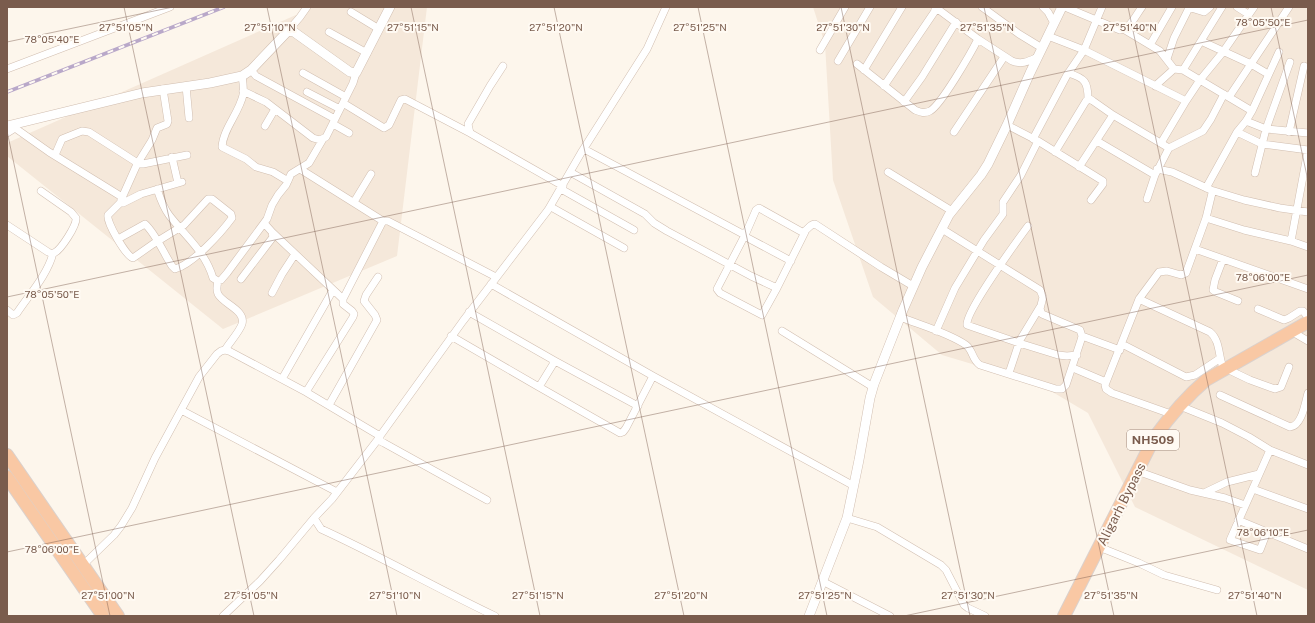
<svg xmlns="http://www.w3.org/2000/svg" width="1315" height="623" font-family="'Public Sans',sans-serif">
<rect width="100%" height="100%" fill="#fdf6ec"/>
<path fill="#f5e8da" d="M314 7H427L397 256 223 329 7 156V143Z
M813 7H1308V590L1135 507 1088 413 1039 384 942 355 873 297 833 180 825 44Z"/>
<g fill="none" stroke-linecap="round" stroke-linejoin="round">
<g stroke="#d1beb0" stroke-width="8">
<path id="minor" d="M935 7 978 39 1012 61C1022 65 1029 61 1038 57
M982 7 1019 34 1042 48
M1043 7 1048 12 1054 23
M1065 7 1120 30C1130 29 1136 15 1142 7
M1188 7 1204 12 1210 7
M1237 7 1248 14
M351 12 379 29
M1125 30 1160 51 1174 69 1183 70 1252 111
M288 31 300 17 307 7
M329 32 367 53
M1048 36 1084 50 1186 101 1200 80 1223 52 1254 7
M1201 41 1251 64 1268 74
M1150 45 1172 7
M820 50 845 7
M1167 59 1174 38 1189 8
M838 61 870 7
M857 64 915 110C920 112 924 114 930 111 941 105 971 53 978 39
M503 66 490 86 468 124 470 133 563 186
M7 69 170 7
M251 70 256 76 335 119
M864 70 902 7
M1183 70 1222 7
M303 73 346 97
M1068 73C1085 78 1088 82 1088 99
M242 76C243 82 244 89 243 95 239 113 223 129 222 147L246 159 256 167 273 172 288 181
M186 86 189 118
M884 86 937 8
M1155 86 1174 69
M243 91 266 102 313 138 320 140 326 137 353 83 356 73
M307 92 340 109
M1229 97 1289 7
M904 102 922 77 956 22
M343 103 384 128 389 125 401 100 405 99 470 133
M1246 121 1266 129 1308 133
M333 124 349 133
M1007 125 1038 141 1103 181V184L1091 200
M265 126 275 109
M954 132 1004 57
M1237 132 1262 144 1308 150
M1289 132 1304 66
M7 133 15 128 49 152 122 197
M1033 139 1067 75 1084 50 1102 7
M1097 141 1155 175
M1161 143 1186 101
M1169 148 1203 131 1211 119 1224 94
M584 149 741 233H746L756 210 759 208 802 232C808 231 809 224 815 224L881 267 913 286
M1055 152 1086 101 1090 99 1093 101 1113 115 1169 148 1155 175 1147 199
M55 155 62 139 82 131 89 132 136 162 139 161 152 140 157 128 167 124 168 121 163 89
M172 157 178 183
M137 163 143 164 187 155
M1079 167 1113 115
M300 169 383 221
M1157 169 1172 172 1211 190 1212 193 1206 218 1186 273 1181 275 1167 271 1159 272 1139 299 1105 385 1106 389 1112 393 1171 414
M570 172 645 214 654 223 667 231 751 276 777 288
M888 172 952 211
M1255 173 1266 129 1290 62
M1206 188 1237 132 1246 121 1252 111 1279 52
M157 189C160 198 163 207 169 215 185 236 205 251 213 278L218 281 221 280 227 273 267 219 272 205 278 195 286 185 291 174 309 163 323 139
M561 189 634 230
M1211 190 1244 200 1280 208 1308 212
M121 200 138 162
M354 202 371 174
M551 207 624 248
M1206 218 1244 230 1291 241 1308 247
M7 225 48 252C51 253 51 254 54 253 61 250 77 225 76 218L71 212 41 191
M1028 226C1017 241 965 312 967 325L1019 343 1058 355 1067 356 1077 355
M272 232 343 299
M746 233 717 289 720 293 762 315 777 288 805 232
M744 236 791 261
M118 239 145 224C156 234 164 254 172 266L175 269C193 264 221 233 232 218L231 214 212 199H208L184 225 153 244 133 258C126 256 106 222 108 215L121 202 123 203 141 194 182 182
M1291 241 1308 150
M1195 249 1308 289
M1223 259 1215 280 1213 290 1216 292 1238 301
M241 279 273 237 272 232 264 223
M218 281C217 285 216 290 218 294 223 304 246 310 242 324 240 331 229 343 225 350
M491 284 653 376 854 486
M272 293 282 274 295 254
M1139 299 1210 332C1221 341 1218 358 1224 370
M1258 309 1284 320 1289 318 1300 311H1303L1308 317
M7 310 13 315 17 313C29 295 48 274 53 253
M469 312 555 361 638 406
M900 317C920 325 949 333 966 345 973 350 972 360 980 365L1056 389H1062L1066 385 1081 340 1082 336 1080 330 1042 314 1040 309 1043 297 1040 290 942 229
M782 331 873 387
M936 331 955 288 984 240 1003 214V202L1021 175 1038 141
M1291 331 1308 341
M451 336 539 387 620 433 623 432 626 428 653 376
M1082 336 1120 350
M1122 344 1186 377 1195 375 1219 359
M1073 368 1106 382
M1227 369 1250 380 1275 389 1281 387 1289 367
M1009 373 1020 340 1040 307
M282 379 333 290
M539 387 555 361
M306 392 353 317 354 314 352 311 343 304V299L383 221H388L496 277
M1220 395 1290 427C1302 426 1305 403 1308 393
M329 405 377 320 375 315 364 301 366 295 378 277
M1180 406 1222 423 1249 437 1270 450 1308 465
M181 410 337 492
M1137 471 1190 490 1225 498 1245 505
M1253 489 1308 509
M1204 493 1227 482 1259 474
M487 500 384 443 380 441V436L463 321 548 210 581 153 647 49 666 7
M314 518 321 529C380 556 436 588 495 616
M847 518 877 527 941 565 946 570 964 605 968 608 985 616
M1238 520 1308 549
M1267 532 1260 550 1230 540 1270 450
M1099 547 1139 563 1164 575 1217 590
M83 565 114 535 121 526 132 508 155 458 199 377 217 354 221 351 225 350 229 351 306 392 380 436
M822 581 890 616
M223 616 260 581 279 560 314 518 332 499 379 438"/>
</g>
<g stroke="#d1beb0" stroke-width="10">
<path id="tertiary" d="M7 126 142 93 210 83 242 76 251 70 288 31 294 32 350 72 356 73 390 7
M809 616 847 518 859 460 870 398 874 384 903 310 922 267 949 215 981 175 988 164 1007 125 1030 73 1062 7"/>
</g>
<g stroke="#dad1cd" stroke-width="14">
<path id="trunk" d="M7 455 118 616
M7 477 103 616
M1064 616 1154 438C1170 416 1185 398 1206 380L1308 322"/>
</g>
<use href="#minor" stroke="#fff" stroke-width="7"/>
<use href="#tertiary" stroke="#fff" stroke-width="9"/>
<use href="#trunk" stroke="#f9c8a4" stroke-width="12"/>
<g stroke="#b9a8c9" stroke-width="3.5">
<path id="rail" d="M7 92 224 7"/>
</g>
<use href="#rail" stroke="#fffaf3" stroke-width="2" stroke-dasharray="6" stroke-linecap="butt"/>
</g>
<path fill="none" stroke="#7a5c4d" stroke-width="1" stroke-opacity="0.45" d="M124 7 254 616M267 7 397 616M411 7 540 616M554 7 684 616M698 7 827 616M841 7 970 616M984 7 1114 616M1128 7 1257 616M1271 7 1308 181M7 42 173 7M7 131 110 616M7 297 1308 20M7 552 1308 275M904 616 1308 530"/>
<g text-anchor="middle" stroke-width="4" stroke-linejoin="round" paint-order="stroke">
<rect fill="#fffaf3" stroke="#a28b7f" stroke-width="1" x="1127" y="430" width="52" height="20" rx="3"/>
<g font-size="12" font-weight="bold" fill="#7a5c4d">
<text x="1153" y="444">NH509</text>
</g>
<g font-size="13" fill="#7a5c4d" stroke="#fffaf3">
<text transform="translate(1121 504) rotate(-63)" y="5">Aligarh Bypass</text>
</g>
</g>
<g font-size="10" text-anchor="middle" fill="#7a5c4d" stroke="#fffaf3" stroke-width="4" stroke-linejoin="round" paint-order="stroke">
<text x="1263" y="26">78°05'50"E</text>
<text x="126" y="31">27°51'05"N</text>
<text x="270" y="31">27°51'10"N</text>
<text x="413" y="31">27°51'15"N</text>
<text x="556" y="31">27°51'20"N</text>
<text x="700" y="31">27°51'25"N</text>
<text x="843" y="31">27°51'30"N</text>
<text x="987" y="31">27°51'35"N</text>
<text x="1130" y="31">27°51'40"N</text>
<text x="52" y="43">78°05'40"E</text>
<text x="1263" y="281">78°06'00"E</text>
<text x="52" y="298">78°05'50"E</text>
<text x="1263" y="536">78°06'10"E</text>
<text x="52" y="553">78°06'00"E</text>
<text x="108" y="599">27°51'00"N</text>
<text x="251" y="599">27°51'05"N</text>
<text x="395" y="599">27°51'10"N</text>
<text x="538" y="599">27°51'15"N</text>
<text x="681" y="599">27°51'20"N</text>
<text x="825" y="599">27°51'25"N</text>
<text x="968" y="599">27°51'30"N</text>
<text x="1111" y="599">27°51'35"N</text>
<text x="1255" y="599">27°51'40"N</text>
</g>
<rect width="1315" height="623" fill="none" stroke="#7a5c4d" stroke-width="16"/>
</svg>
